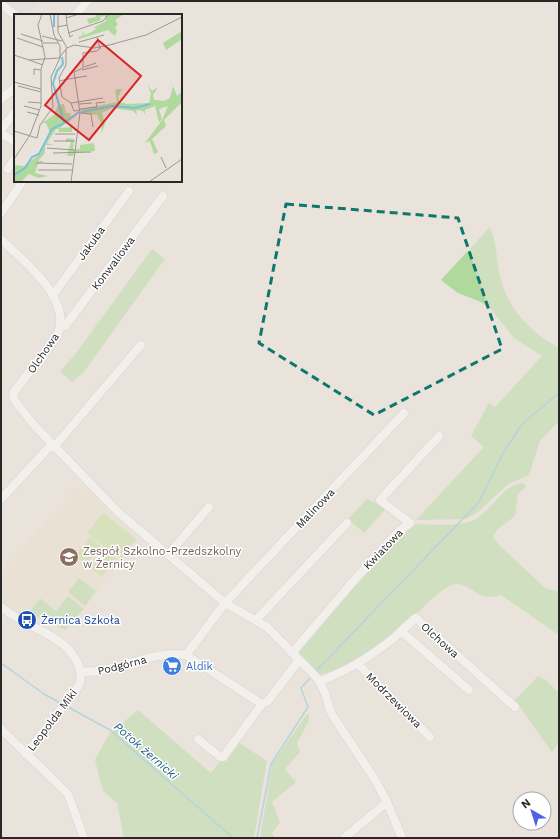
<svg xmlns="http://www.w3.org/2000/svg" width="560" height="839" font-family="'Work Sans',sans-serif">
<rect width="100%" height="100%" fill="#e9e3db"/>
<path fill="#dddbe2" d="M4 1H45L40 2 34 11 25 15H22Z"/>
<path fill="#e9e0cc" d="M78 486 82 490 88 489 137 536V540L84 609 68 597 56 611 40 598 25 617 21 614 17 615 1 603V574L35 532Z"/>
<path fill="#b0d99d" d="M490 227C497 243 496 259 500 276 507 308 531 333 559 348V421L540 441 529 475 508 484 478 512 466 519 416 520 484 447 471 436 489 403 495 407 542 356 514 338 490 308 481 302 458 293 441 280Z
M152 249 165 259 83 373 72 382 60 372 76 353Z
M524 483 526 487 518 494 515 516 498 529 493 536 497 543 546 589 559 591V635L501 595C496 596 488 598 483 596 473 592 464 581 452 585 440 590 428 603 418 612 395 632 350 674 318 674L295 652 412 524C432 524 459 528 476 519 494 508 502 485 524 483Z
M367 499 373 502 374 501 386 509 364 533 348 519Z
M79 578 96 591 85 606 68 592Z
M68 596 84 609 65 630 38 616 34 624 25 618 40 598 56 611Z
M538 676 546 680 559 693V742L552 752 515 700Z
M138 710 211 773 220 761H227L238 742 267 761 254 838H124L117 803 103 791 95 760 109 734Z
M307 714 309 715V721L297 743 300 752 285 769 296 782 272 802 280 822 272 833 275 838H260L272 764Z"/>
<path fill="#c0e09a" d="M103 513 136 539 120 559 87 533Z
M90 537 101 546 87 565 75 556Z
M106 550 116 558 102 577 91 568Z"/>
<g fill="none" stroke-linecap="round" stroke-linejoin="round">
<path stroke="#79c1df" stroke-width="1.5" d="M1 663 44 694 62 704
M315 672 479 502 503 453 522 424 559 393
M68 707 110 730 233 838
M257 838 271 764 308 707 301 688 311 677"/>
<g stroke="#d1d3df" stroke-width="10">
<path id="minor" d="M1 4 15 15
M76 15 87 1
M1 99 15 88
M1 130 15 112
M1 133 15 142
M8 169 15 158
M1 213 23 181
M1 239C24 262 74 299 57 336L14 392 13 395 15 401 34 425 118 512 225 603 267 627 318 679 325 693 331 713 374 778 387 802 402 838
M53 295 129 191
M60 327 65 326 163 196
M54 447 141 345
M1 499 52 444
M168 555 209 507
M1 607C18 621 39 628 57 640 72 649 87 671 78 687L26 754
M256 620 347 523
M401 631 469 690
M292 653 350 585 398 532 410 523 380 500 439 436
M186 655 262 704 268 701 299 660
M358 664 430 737
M81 672C117 673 150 650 186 655L225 603 404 413
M320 681C347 671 372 656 395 637 402 631 408 624 416 618L515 707
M1 729 68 794 84 838
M198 739 219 756 223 757 262 704
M344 838 387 802"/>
</g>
<use href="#minor" stroke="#fff" stroke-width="8"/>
</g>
<path d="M0 0H560V839H0ZM286 204 458 218 502 349 374 415 259 343Z" fill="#e9e3db" fill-opacity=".55" fill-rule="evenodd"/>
<path fill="none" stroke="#0f766e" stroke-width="3" stroke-dasharray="8 5" stroke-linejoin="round" d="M286 204 458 218 502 349 374 415 259 343Z"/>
<defs>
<g id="school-disc" transform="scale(1)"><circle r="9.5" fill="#8d6e63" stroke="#fff"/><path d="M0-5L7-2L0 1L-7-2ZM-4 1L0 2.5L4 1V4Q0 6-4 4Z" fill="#fff"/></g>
<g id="bus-disc" transform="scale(1)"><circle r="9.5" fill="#1a4fb4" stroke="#fff"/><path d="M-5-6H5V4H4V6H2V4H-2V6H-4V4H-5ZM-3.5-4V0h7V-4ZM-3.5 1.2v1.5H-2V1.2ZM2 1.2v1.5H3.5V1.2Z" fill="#fff"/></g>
<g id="supermarket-disc" transform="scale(1)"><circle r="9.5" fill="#3f7fe0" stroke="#fff"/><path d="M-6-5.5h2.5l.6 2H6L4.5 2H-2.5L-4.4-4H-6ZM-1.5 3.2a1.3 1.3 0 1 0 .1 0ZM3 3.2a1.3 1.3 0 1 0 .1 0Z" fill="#fff"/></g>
</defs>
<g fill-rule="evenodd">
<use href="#school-disc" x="69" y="557"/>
<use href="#bus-disc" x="27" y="620"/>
<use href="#supermarket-disc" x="172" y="666"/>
</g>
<g text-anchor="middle" stroke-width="3" stroke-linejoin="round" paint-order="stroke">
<g font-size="11" fill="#282828" stroke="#fff">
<text transform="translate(91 243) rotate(-54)" y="4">Jakuba</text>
<text transform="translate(113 263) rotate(-53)" y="4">Konwaliowa</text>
<text transform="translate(43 353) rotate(-55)" y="4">Olchowa</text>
<text transform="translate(315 508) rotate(-46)" y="4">Malinowa</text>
<text transform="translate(383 549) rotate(-46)" y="4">Kwiatowa</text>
<text transform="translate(440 640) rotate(42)" y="4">Olchowa</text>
<text transform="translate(122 665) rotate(-14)" y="4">Podgórna</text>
<text transform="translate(394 700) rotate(45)" y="4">Modrzewiowa</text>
<text transform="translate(52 720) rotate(-53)" y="4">Leopolda Miki</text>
</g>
<g font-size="11" fill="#785e54" stroke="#fff" text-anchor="start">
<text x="83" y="555">Zespół Szkolno-Przedszkolny<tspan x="83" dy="13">w Żernicy</tspan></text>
</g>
<g font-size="11" fill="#164399" stroke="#fff" text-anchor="start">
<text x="41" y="624">Żernica Szkoła</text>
</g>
<g font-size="11" fill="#366cbe" stroke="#fff" text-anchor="start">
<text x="186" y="670">Aldik</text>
</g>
<g font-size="12" font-style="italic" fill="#1c5f87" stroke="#fff">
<text transform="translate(146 751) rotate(41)" y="4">Potok żernicki</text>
</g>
</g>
<g transform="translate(14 14)">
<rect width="168" height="168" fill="#e9e3db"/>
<path d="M81 0 109 1 101 6 104 10 101 14 103 16 101 22 94 16 65 25 64 23 69 21 68 17 71 21 79 17 83 14H79L92 7 91 2 86 3 87 6 75 10 73 5 82 3ZM168 17V25L152 36 149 29ZM134 71 138 77 144 73 139 81 140 86 150 87 156 84 159 72 163 82 168 77V88L150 106 152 112 138 125 144 138 140 140 136 127 131 129 148 106 154 92 145 95 148 105 145 108 141 92 131 96V100L129 97 122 96 123 101 119 97 98 94 88 99 91 110 87 120 88 111 83 101 67 99 66 95 103 88 101 76 104 75H108L104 83 106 89H111L113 81 111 90 135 89 137 80ZM50 90 52 99H56L57 103 63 101 46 114 58 113V118H45V115H42L33 129 40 131H31V139L24 147H29V149H24L21 159 34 162 24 164 15 160 7 168H0V151L10 152 26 140 38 117 36 119 32 109H28L40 101 44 91ZM52 124 60 125 59 135H66V131L80 129 81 137 60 139 59 142H53L57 128H52Z" fill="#b0d99d"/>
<path fill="none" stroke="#79c1df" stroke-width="2" d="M40 0V13M68 98 98 92 121 94 136 90M50 109 65 98M0 161 11 154 18 143 25 140 38 115 50 109 39 69 43 57 49 50 48 43"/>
<path fill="none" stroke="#9c9893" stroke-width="1" d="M36 0 40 21 46 32V44M44 0V18L53 34M52 4 65 0M53 11 56 23 59 21M43 13 53 11 52 0M54 19 89 7 95 0M7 20 29 27M28 22 48 27M83 23 86 35M3 24 29 33M65 28 90 21M29 29H44M99 30 132 21 168 3M0 41 15 46 45 44 53 34 60 31 80 34 100 30M15 46 29 51M70 53 82 49M68 56 84 52M20 61V55L27 56M60 64 73 62M45 67 60 64M0 68 27 75M4 72 27 78M48 83 45 64 52 51V35M48 83 57 89 89 84M14 88 27 89M57 89 60 97 66 96M65 90 78 89M10 92 26 96M66 95 83 93 82 89 91 88M13 98 25 101M66 99 77 100 79 113M0 117 23 124 26 111 39 93 37 63 46 44M41 120H61M40 127H61M33 134 60 136M39 139 77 138M147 143 152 154M0 145 16 121 27 92V55L31 43 24 11 28 0M22 149 58 150M24 156H58M57 168 66 99 60 58 69 54V39L83 37 87 33M135 168 168 145"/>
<path fill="#d62828" fill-opacity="0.15" stroke="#d62828" stroke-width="2" d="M84 26 127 62 75 126 31 91Z"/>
<rect width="168" height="168" fill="none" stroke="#282828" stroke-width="2"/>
</g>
<rect width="560" height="839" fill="none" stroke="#282828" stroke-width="4"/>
<g transform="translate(532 811) rotate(321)"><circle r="19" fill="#ffffff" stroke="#a9a9a9"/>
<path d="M0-3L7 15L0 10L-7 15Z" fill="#4d63e4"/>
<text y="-6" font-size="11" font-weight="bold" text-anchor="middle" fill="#282828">N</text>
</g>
</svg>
